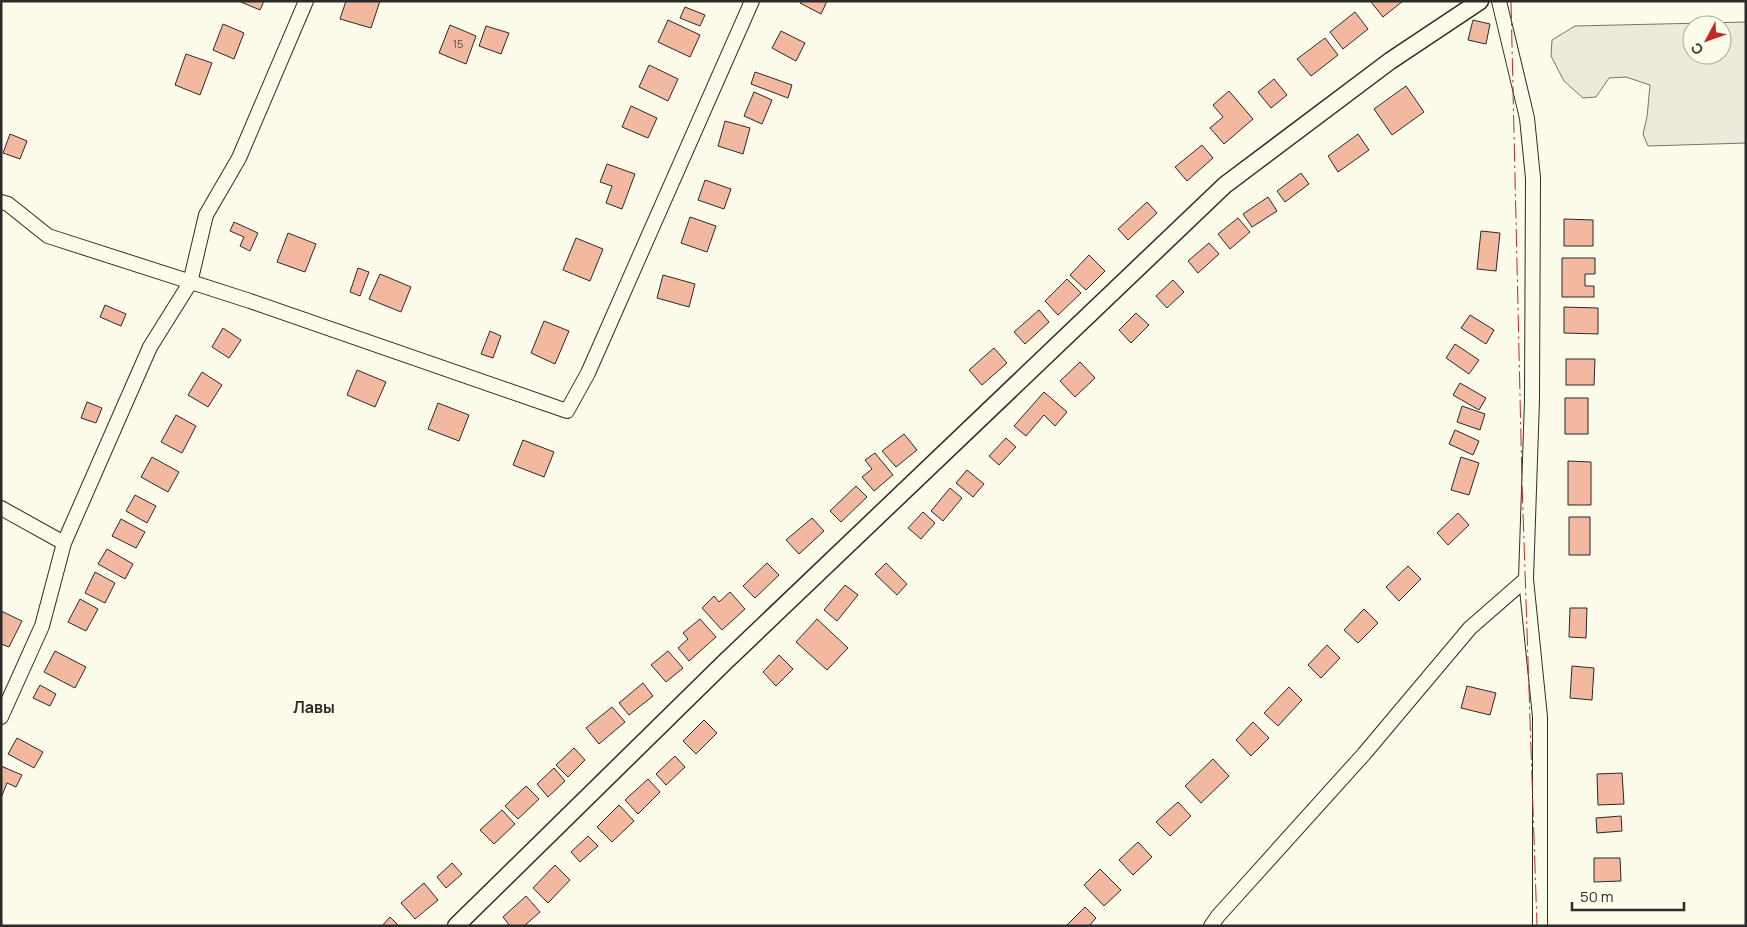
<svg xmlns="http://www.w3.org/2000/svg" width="1747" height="927" font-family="Manrope,sans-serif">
<rect width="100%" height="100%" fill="#fdfbea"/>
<path fill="#ecebdb" stroke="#74746e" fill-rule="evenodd" d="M1746 22V143L1648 146 1643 134 1647 117 1650 85 1626 77 1609 78 1596 97 1583 98 1564 81 1551 56 1552 40 1575 26ZM1692 25H1722V55H1692Z"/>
<path fill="#f2b8a0" stroke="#2b2b2b" d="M241 1H264L260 10 241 2Z
M346 1H380L371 28 340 19Z
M801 1H827L821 14 800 3Z
M1372 1H1403L1383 17 1371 2Z
M685 7 705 15 700 26 680 18Z
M1355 12 1368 29 1343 49 1330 32Z
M668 20 700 35 690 57 658 42Z
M1473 20 1490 24 1486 44 1468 40Z
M223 24 244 33 234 59 213 50Z
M450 25 476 36 466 64 439 53Z
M486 26 509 33 501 54 479 46Z
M781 31 805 43 796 61 772 48Z
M1325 38 1338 55 1311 76 1297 59Z
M186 54 212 63 200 95 175 85Z
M649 65 678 79 668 101 639 87Z
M755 72 792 85 788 98 751 84Z
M1274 79 1287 95 1271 108 1258 92Z
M1406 86 1424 112 1392 135 1374 109Z
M1229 91 1253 119 1224 144 1210 128 1223 117 1213 105Z
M754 92 772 100 762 124 744 116Z
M631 106 657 118 648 138 622 127Z
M725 121 750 128 743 154 718 146Z
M10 134 27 141 20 159 3 153Z
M1358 134 1369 150 1338 172 1328 156Z
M1202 145 1213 158 1187 181 1175 167Z
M607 164 635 174 622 209 606 203 612 186 600 182Z
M1301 173 1309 184 1285 202 1277 191Z
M705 180 731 189 724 209 698 200Z
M1268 197 1277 211 1252 227 1243 214Z
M1147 202 1157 213 1128 240 1118 229Z
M690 217 716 226 707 252 681 243Z
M1238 218 1250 232 1230 249 1218 234Z
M1564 219 1593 220V246H1564Z
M234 222 258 233 250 251 240 246 244 237 230 231Z
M1481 231 1500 233 1496 271 1477 269Z
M288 233 316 244 305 272 277 262Z
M576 238 603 249 590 281 563 270Z
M1209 243 1219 254 1198 273 1188 261Z
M1089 255 1105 271 1086 290 1070 275Z
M1562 258H1595V274H1585V286H1594V297H1562Z
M358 268 369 272 360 296 350 292Z
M380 274 411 287 401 312 369 299Z
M663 275 695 284 689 307 657 298Z
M1067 279 1081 293 1058 315 1045 301Z
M1173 280 1184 292 1167 308 1156 296Z
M105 305 126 314 121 326 100 317Z
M1564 307 1598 308V334L1564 333Z
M1039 310 1049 322 1025 344 1014 332Z
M1136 313 1149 325 1131 343 1119 330Z
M1470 315 1494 330 1486 344 1461 328Z
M544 321 569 331 555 364 531 353Z
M223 328 241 340 229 358 212 347Z
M490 331 501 336 493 358 481 354Z
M1455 344 1479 360 1469 374 1446 358Z
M994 348 1007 363 982 385 969 370Z
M1566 359H1595L1594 385H1566Z
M1080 362 1095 378 1075 397 1060 381Z
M357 370 386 382 375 407 347 395Z
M202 372 222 385 208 407 188 395Z
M1460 383 1486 398 1479 410 1453 395Z
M1044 392 1067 412 1055 426 1044 415 1026 436 1014 426Z
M1565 398H1588V434H1565Z
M87 402 102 408 96 423 81 418Z
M438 403 469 415 459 441 428 429Z
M1462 406 1485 414 1480 430 1457 422Z
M176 415 196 426 182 453 161 442Z
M1455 430 1479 441 1473 455 1449 444Z
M904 434 917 450 896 467 882 451Z
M1006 438 1016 447 999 465 989 456Z
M523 440 554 452 544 477 513 465Z
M875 453 893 475 874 491 862 477 872 469 865 460Z
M152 457 179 472 168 492 141 477Z
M1461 457 1479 463 1469 495 1451 490Z
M1568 461 1591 462V505H1568Z
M967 470 984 484 973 497 956 483Z
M856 486 867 497 841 522 830 511Z
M950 488 962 498 943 521 931 511Z
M135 495 156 506 147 523 126 511Z
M923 512 935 523 921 539 908 528Z
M1458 513 1469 525 1448 545 1437 533Z
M1569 517H1590V555H1569Z
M812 518 824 531 799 554 786 540Z
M121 519 145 532 136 548 112 536Z
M107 549 133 564 125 579 98 564Z
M767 563 779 575 755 598 743 586Z
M886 563 907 584 897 595 875 574Z
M1408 566 1421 579 1399 601 1386 587Z
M95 572 115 583 105 603 85 593Z
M845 585 858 595 837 621 824 610Z
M730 592 745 609 722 630 702 608 714 596 719 602Z
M80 599 98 609 86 631 68 622Z
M1570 608H1587L1586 638 1569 637Z
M1364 609 1378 623 1358 643 1344 630Z
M1 611 22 621 9 647 1 644Z
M700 619 716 637 689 661 678 648 688 639 683 633Z
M817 619 848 648 827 670 796 642Z
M1327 645 1340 658 1321 678 1308 665Z
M55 651 86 667 75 688 44 672Z
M668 651 683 668 666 682 651 665Z
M779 655 793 669 776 686 763 672Z
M1572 666 1594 668 1592 700 1570 698Z
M643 683 653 696 629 715 619 703Z
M40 685 56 694 50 706 33 698Z
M1467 686 1496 693 1490 715 1461 708Z
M1289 687 1302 700 1278 726 1264 713Z
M612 707 625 722 599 744 586 728Z
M704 720 717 733 696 754 683 741Z
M1253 722 1269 738 1251 756 1236 740Z
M17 738 43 752 34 768 8 754Z
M574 748 585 760 568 777 556 765Z
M675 756 685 767 666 785 656 774Z
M1213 759 1229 776 1201 803 1185 786Z
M1 766 22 775 16 787 7 783 1 798Z
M554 768 565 781 548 797 537 784Z
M1622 773 1624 804 1598 805 1597 774Z
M648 779 660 792 638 814 625 800Z
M526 786 539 799 518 819 505 806Z
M1178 802 1191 816 1170 836 1156 822Z
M619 805 634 821 612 842 597 827Z
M502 810 515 824 494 844 480 830Z
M1621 816 1622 831 1597 833 1596 818Z
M588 836 598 846 580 862 571 852Z
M1138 842 1152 857 1133 875 1119 860Z
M1594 858H1620L1621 881 1594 882Z
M452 863 462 874 446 888 437 877Z
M555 865 570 880 548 903 533 888Z
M1100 869 1121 890 1104 906 1084 885Z
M424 883 438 900 415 919 401 903Z
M526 896 540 912 524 926H510L503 917Z
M1085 907 1096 918 1089 926H1066Z
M390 917 399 926H382Z"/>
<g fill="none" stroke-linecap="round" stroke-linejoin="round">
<g stroke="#2b2b2b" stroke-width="16">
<path id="minor" d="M1499 1 1527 118 1533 178 1532 400 1526 579 1540 717V926
M1 202 8 204 48 236 250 301 567 411 588 373 752 1
M1 508 64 543
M1 717 42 626 64 543 150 347 190 283 206 215 239 158 306 1
M1211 926 1218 916 1364 754 1470 628 1526 579"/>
</g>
<g stroke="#2b2b2b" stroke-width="19">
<path id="tertiary" d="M456 926 724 663 1225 185 1390 61 1480 1"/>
</g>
<use href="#minor" stroke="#fdfbea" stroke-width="14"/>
<use href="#tertiary" stroke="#fdfbea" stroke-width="16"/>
<path stroke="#c62828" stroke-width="1" stroke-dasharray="18 4 2.5 4" stroke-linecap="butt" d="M1511 1 1522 483 1537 926"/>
</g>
<g text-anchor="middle" stroke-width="4" stroke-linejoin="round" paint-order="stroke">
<g font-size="11" fill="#5d4e48">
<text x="458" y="48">15</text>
</g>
<g font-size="16" font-weight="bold" fill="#2b2b2b" stroke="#fdfbea">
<text x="314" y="713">Лавы</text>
</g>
</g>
<rect width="1747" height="927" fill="none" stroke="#2b2b2b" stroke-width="5"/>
<g transform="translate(1707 40) rotate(229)"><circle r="24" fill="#fdfbea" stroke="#a9a89e"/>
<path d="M0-4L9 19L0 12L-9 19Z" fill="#c62828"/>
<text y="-8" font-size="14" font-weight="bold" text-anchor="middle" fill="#2b2b2b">С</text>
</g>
<path d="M1572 902v8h112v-8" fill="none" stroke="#2b2b2b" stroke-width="2.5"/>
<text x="1580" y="902" font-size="15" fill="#2b2b2b" stroke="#fdfbea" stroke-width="4" paint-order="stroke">50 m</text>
</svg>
